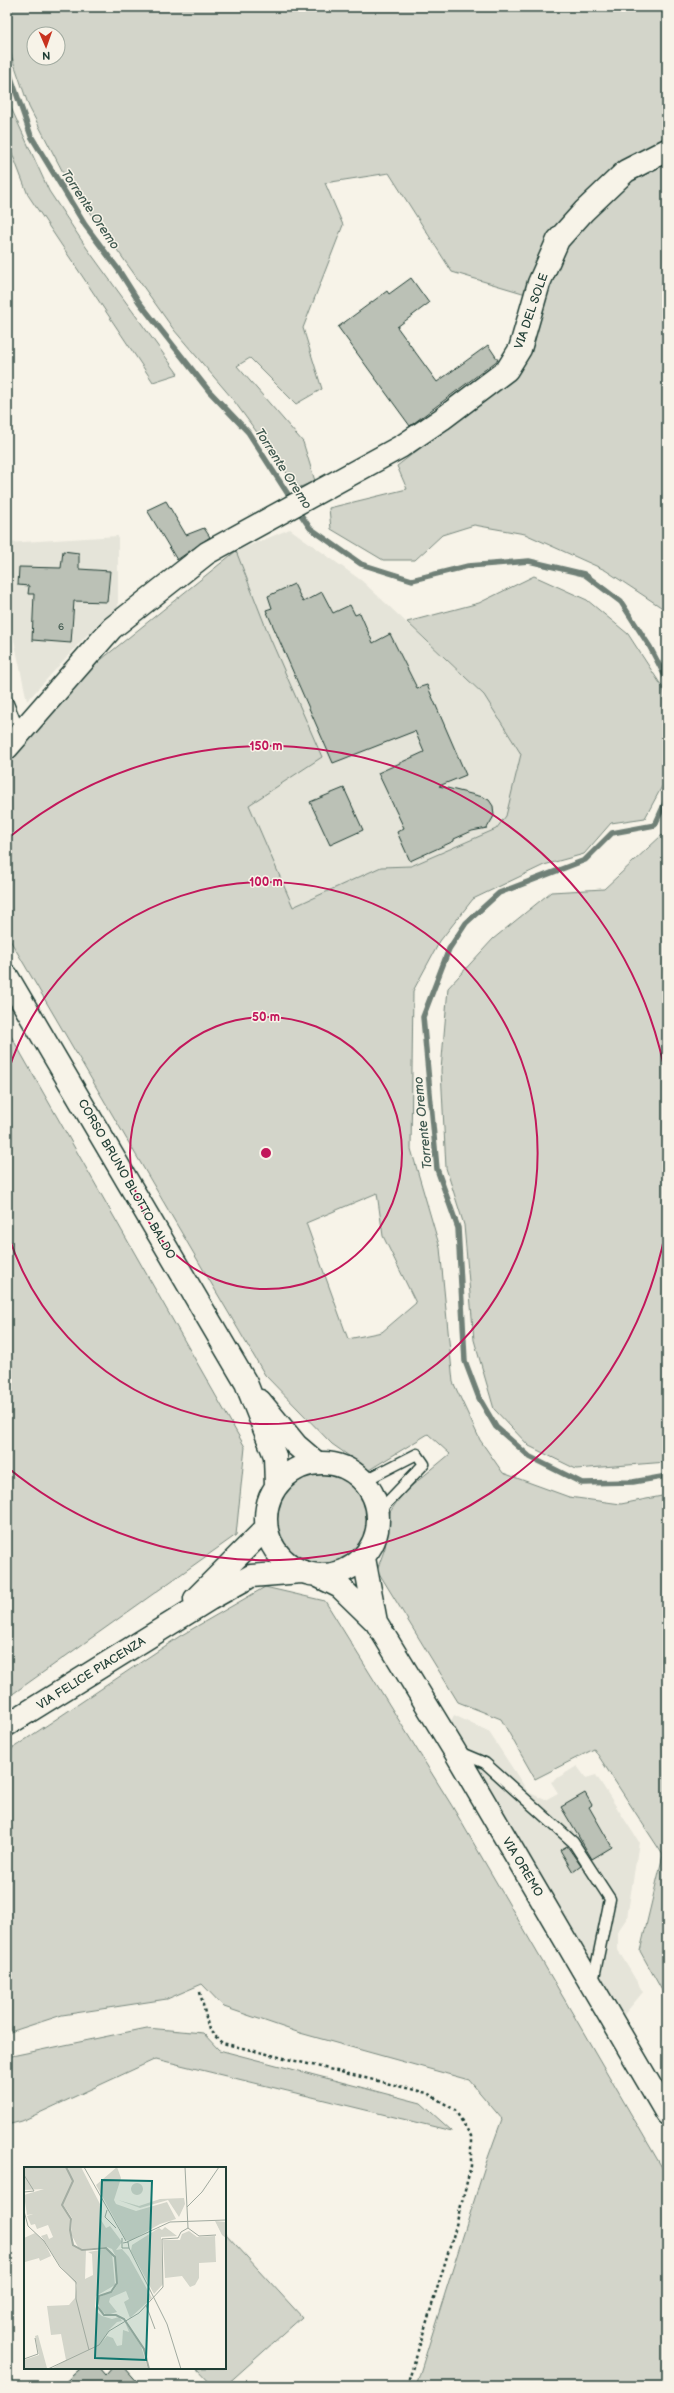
<svg xmlns="http://www.w3.org/2000/svg" width="674" height="2393" font-family="'Balsamiq Sans',sans-serif">
<rect width="100%" height="100%" fill="#f7f3e8"/>
<filter id="ink" filterUnits="userSpaceOnUse"><feTurbulence type="fractalNoise" baseFrequency=".025" numOctaves="2"/><feDisplacementMap in="SourceGraphic" scale="8" xChannelSelector="R" yChannelSelector="G"/><feConvolveMatrix kernelMatrix="1 2 1 2 8 2 1 2 1" color-interpolation-filters="sRGB"/></filter>
<g filter="url(#ink)">
<path fill="#e5e4d9" d="M290 529 362 581 484 695 521 754 506 816 496 829 411 866 381 867 293 907 249 805 270 638 236 551Z
M118 536V609L86 636 27 701 7 607V543Z
M454 1715 489 1732 528 1792 545 1800 558 1793 551 1782 577 1766 586 1778 596 1775 639 1842 627 1918 618 1931V1950L643 1992 623 2016 449 1725Z"/>
<path fill="#d3d5ca" stroke="#79897f" fill-rule="evenodd" d="M7 7H667V611L605 570 525 534 474 525 442 535 415 560H383L331 529 329 508 407 489 397 466 511 378 568 213 548 236 526 294 452 272 389 173 325 183 343 225 303 328 322 389 296 404 250 358 237 366 303 442 315 481 298 488 231 397 174 330 66 178 29 107 7 43ZM34 34H58V58H34Z
M7 99 49 191 86 247 178 374 153 382 28 195 7 140Z
M236 551 270 638 322 757 249 805 293 907 381 867 411 866 496 829 506 816 521 754 484 695 407 622 479 603 534 576 587 600 628 634 663 688 667 715V777L645 818 611 823 584 854 544 865 473 899 440 941 413 991 411 1149 440 1248 453 1382 480 1440 503 1473 569 1497 621 1504 667 1495V2045L664 2040V1994L640 1951 663 1855 594 1749 535 1779 501 1719 458 1702 377 1570 385 1548 390 1512 402 1494 450 1454 428 1434 369 1470 332 1444 265 1375 7 935V763L92 667ZM377 1193 383 1236 416 1303 382 1332 348 1339 306 1223Z
M662 835 667 838V1462L576 1469 529 1446 494 1409 474 1340 464 1225 446 1168 441 1070 448 988 493 939 551 892 604 889Z
M7 1029 245 1447 236 1535 7 1698Z
M276 1520a46 46 0 1 1 92 0a46 46 0 1 1-92 0Z
M265 1587 325 1601 452 1806 667 2176V2386H416L485 2166 502 2119 469 2080 300 2033 224 2007 202 1984 167 1999 62 2015 7 2033V1752L180 1636Z
M147 2028 203 2033 219 2050 421 2103 452 2131 156 2059 22 2121 7 2125V2057Z
M225 2233 302 2317 225 2386H213L196 2368H225Z"/>
<g fill="none" stroke-linecap="round" stroke-linejoin="round">
<path stroke="#6f8077" stroke-width="5.5" d="M7 66 31 136 85 225 118 269 139 302 209 391 248 432 293 502
M297 509 310 528 361 564 412 580 468 566 529 561 584 574 621 602 650 647 667 680
M667 798 655 825 612 833 585 860 499 893 466 923 449 949 423 1017 437 1169 458 1228 465 1361 479 1398 496 1427 530 1457 582 1483 633 1482 667 1476"/>
</g>
<path fill="#bbc1b6" stroke="#1f3d34" d="M411 278 429 303 397 327 437 382 488 345 498 360 410 426 338 327 387 291 389 294Z
M166 501 186 535 204 528 210 537 177 560 147 510Z
M63 551 79 553V569L110 571 107 602 74 601 71 643 32 640 34 594H28L29 586 18 585 19 567 61 568Z
M294 584 303 602 322 592 333 613 350 605 355 615 360 613 373 643 390 634 417 688 427 685 466 775 439 786 483 797 489 800 493 806 494 816 487 828 472 831 454 839V841L410 861 397 832 404 828 378 773 424 752 415 731 333 763 266 610 272 608 268 596Z
M344 788 363 830 330 845 310 802Z
M585 1793 592 1805 589 1807 612 1847 592 1859 561 1807Z
M567 1846 581 1866 573 1872 560 1850Z
M81 2368H100L106 2375 112 2368H125L141 2386H61Z"/>
<g fill="none" stroke-linecap="round" stroke-linejoin="round">
<g stroke="#1f3d34" stroke-width="13">
<path id="lane" d="M7 701 20 733
M364 1481 417 1454 424 1464 378 1512
M459 1752 485 1763 573 1842 610 1899 593 1982"/>
</g>
<g stroke="#1f3d34" stroke-width="25">
<path id="secondary" d="M7 748 112 628 207 553 402 446 442 419 507 370 520 349 539 283 558 240 584 211 626 171 667 150
M7 976 246 1383 275 1456 276 1486
M260 1401 296 1445 317 1463
M266 1519a56 56 0 1 1 112 0a56 56 0 1 1-112 0Z
M364 1558 376 1622
M318 1576 340 1587 376 1622 454 1750 667 2114
M195 1599 266 1528
M7 1725 210 1599 251 1576 301 1572"/>
</g>
<path stroke="#1f3d34" stroke-width="2.5" stroke-dasharray="3 3" stroke-linecap="butt" d="M200 1992 209 2030 222 2043 427 2093 455 2110 471 2136V2166L453 2237 407 2386"/>
<use href="#lane" stroke="#f7f3e8" stroke-width="10"/>
<use href="#secondary" stroke="#f7f3e8" stroke-width="22"/>
</g>
</g>
<g fill="none" stroke="#c2185b" stroke-width="2">
<circle cx="266" cy="1153" r="136"/>
<path d="M8 1072A271 271 0 1 1 8 1234"/>
<path d="M667 1224A407 407 0 0 1 7 1467M7 839A407 407 0 0 1 667 1082"/>
</g>
<g text-anchor="middle" stroke-width="3" stroke-linejoin="round" paint-order="stroke">
<g font-size="10" fill="#465e54">
<text x="61" y="630">6</text>
</g>
<g font-size="12" fill="#1f3d34" stroke="#f7f3e8">
<text transform="translate(531 311) rotate(-71)" y="4">VIA DEL SOLE</text>
<text transform="translate(127 1179) rotate(60)" y="4">CORSO BRUNO BLOTTO BALDO</text>
<text transform="translate(91 1673) rotate(-32)" y="4">VIA FELICE PIACENZA</text>
<text transform="translate(523 1867) rotate(59)" y="4">VIA OREMO</text>
</g>
<g font-size="13" font-style="italic" fill="#405950" stroke="#f7f3e8">
<text transform="translate(91 209) rotate(56)" y="5">Torrente Oremo</text>
<text transform="translate(284 468) rotate(57)" y="5">Torrente Oremo</text>
<text transform="translate(422 1123) rotate(-96)" y="5">Torrente Oremo</text>
</g>
</g>
<g transform="translate(24 2167)">
<rect width="202" height="202" fill="#f7f3e8"/>
<path d="M0 0H41L45 3 43 0H57L77 39V53L82 61 86 59 98 75 92 83 98 82 105 90 128 131 106 151 100 135 105 132 102 124 86 131 85 135 93 145 83 148 77 144 73 134 76 130 89 124 93 118 91 88 88 82 83 80 57 82 54 80 47 67 48 51 44 45 39 38 47 51 46 65 50 78 56 83H62L61 112 69 108 68 87 64 85 83 82 88 86 91 118 72 129 71 139 73 145 78 149 88 152 95 150 98 154 93 155 85 163 79 174 83 169 89 171 93 179 98 178 99 163 105 165 101 155 117 179 124 202H27L42 193 37 167 27 168 23 139 45 138 51 131 53 118 36 99 17 69 23 67 25 72 29 70 24 58 13 62 11 57 7 58 3 49 9 47 3 48 0 28 20 22 0 23ZM93 0 97 11 90 33 92 37 112 44 143 35 152 52 136 57 106 74 102 73 72 18ZM107 22a6 6 0 1 1 12 0a6 6 0 1 1-12 0ZM160 31 161 37 155 50 144 33 116 41 94 33 115 39 136 32ZM191 54 202 55V71L198 68ZM141 60 153 69 137 70 139 117 130 127 107 84 108 78 135 61 138 63ZM165 64 173 70 191 69 192 95 175 96V111L171 118 166 120 158 109 141 111 139 73H156L158 67ZM11 66 20 74 27 89 16 94 15 91 1 95 0 71ZM14 168 23 201 0 202V193L15 188 11 169Z" fill="#d3d5ca"/>
<path fill="none" stroke="#a4ada3" stroke-width="2" d="M42 0 49 14 38 38 47 52 46 63 49 78 58 83 82 81 91 90 93 116 87 125 75 129 73 139 80 148H92L100 152 120 182 125 202"/>
<path fill="none" stroke="#a1aaa0" stroke-width="1" d="M60 0 102 74M161 0 164 61M0 8 10 24 0 25M163 40 178 25 195 0M83 43 81 50 92 61M0 44 4 59 20 74 36 100 52 115V132L65 183M98 71V81H105L104 75 99 76M103 75 146 55 202 53M105 81 143 157 157 202M122 138 131 162M0 192 14 187 11 171M24 202 75 178 85 164 115 146 139 120 138 72 154 71 157 65 164 61 175 69 192 68"/>
<path fill="#0f766e" fill-opacity="0.15" stroke="#0f766e" stroke-width="2" d="M78 13 128 14 122 193 71 191Z"/>
<rect width="202" height="202" fill="none" stroke="#1f3d34" stroke-width="2"/>
</g>
<circle cx="266" cy="1153" r="6" fill="#c2185b" stroke="#f7f3e8" stroke-width="2"/>
<g font-size="12" text-anchor="middle" font-weight="bold" fill="#c2185b" stroke="#f7f3e8" stroke-width="3" stroke-linejoin="round" paint-order="stroke">
<text x="266" y="750">150 m</text>
<text x="266" y="886">100 m</text>
<text x="266" y="1021">50 m</text>
</g>
<rect width="674" height="2393" fill="none" stroke="#f7f3e8" stroke-width="24"/>
<rect x="12" y="12" width="650" height="2369" fill="none" stroke="#1f3d34" stroke-width="1.5" filter="url(#ink)"/>
<g transform="translate(46 46) rotate(178)"><circle r="19" fill="#f7f3e8" stroke="#a1aaa0"/>
<path d="M0-3L7 15L0 10L-7 15Z" fill="#c8321e"/>
<text y="-6" font-size="11" font-weight="bold" text-anchor="middle" fill="#1f3d34">N</text>
</g>
</svg>
